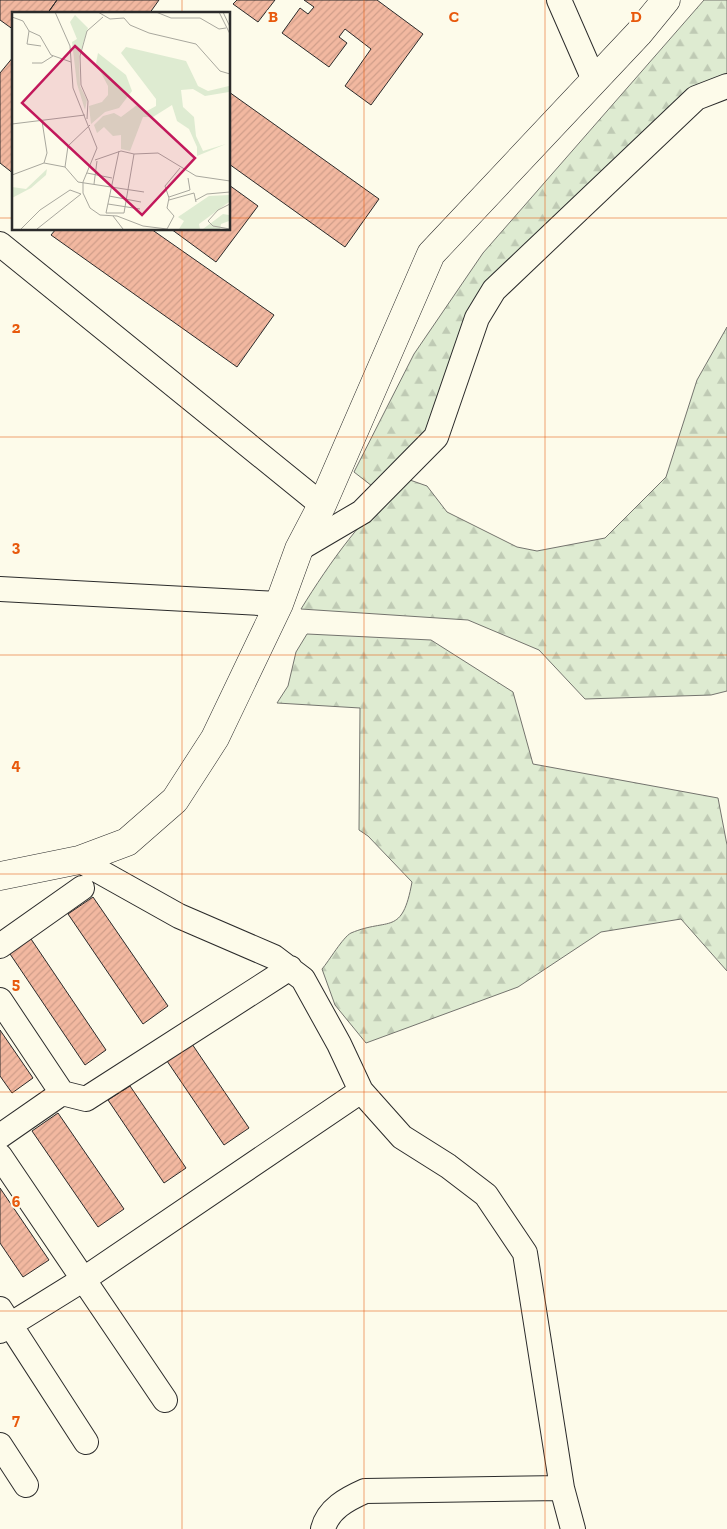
<svg xmlns="http://www.w3.org/2000/svg" width="727" height="1529" font-family="'Zilla Slab',serif">
<defs>
<pattern id="forest-firs" width="22" height="20" patternUnits="userSpaceOnUse" patternTransform="scale(1.25)"><rect width="22" height="20" fill="#deebd1"/><path d="M5 1l3.5 6h-7zM16 11l3.5 6h-7z" fill="#bfcab4"/></pattern>
<pattern id="building-hatch" width="6" height="6" patternUnits="userSpaceOnUse" patternTransform="scale(1.25)"><rect width="6" height="6" fill="#f2b8a0"/><path d="M-1 1l2-2M0 6l6-6M5 7l2-2" fill="none" stroke="#d09e8a"/></pattern>
</defs>
<rect width="100%" height="100%" fill="#fdfbea"/>
<path fill="url(#forest-firs)" stroke="#74746e" d="M704 0H727V75L488 287 431 427 372 486 354 472 414 354 483 253Z
M727 327V691L711 695 585 699 539 650 468 620 301 609C330 562 364 514 407 479L427 486 447 512 517 547 537 551 605 538 666 477 697 380Z
M307 634 431 640 513 692 533 764 718 798 727 845V971L681 919 601 932 518 987 366 1043 335 1005 322 969C329 961 343 937 351 933 389 917 402 937 412 882L368 836 359 830 360 708 277 703 288 686 296 652Z"/>
<path fill="url(#building-hatch)" stroke="#2b2b2b" d="M0 0H57L47 14H14V30L0 20Z
M57 0H159L149 14H47Z
M237 0H275L258 22 233 4Z
M304 0H377L423 34 371 105 345 86 371 49 345 29 339 37 347 43 329 67 282 33 300 8 308 14 314 7Z
M14 56V174L0 163V73Z
M229 92 379 199 345 247 229 164Z
M229 185 258 206 216 262 171 229H229Z
M56 229H151L274 315 237 367 51 235Z
M93 897 168 1006 143 1024 68 914Z
M29 936 106 1050 85 1065 8 951Z
M0 1030 33 1078 12 1093 0 1076Z
M192 1044 249 1128 224 1145 167 1061Z
M130 1086 186 1168 164 1183 108 1100Z
M58 1113 124 1209 98 1227 32 1131Z
M0 1188 49 1260 23 1277 0 1243Z"/>
<g fill="none" stroke-linecap="round" stroke-linejoin="round">
<g stroke="#2b2b2b" stroke-width="26">
<path id="minor" d="M559 0 594 80
M0 244 322 505
M299 549 362 512 436 437 477 318 494 290 696 98 727 86
M0 589 279 604
M79 860 179 916 274 957 303 979 339 1044 361 1091 402 1137 448 1166 486 1195 525 1253 562 1488 573 1529
M0 946 82 888
M0 1000 62 1093
M0 1136 62 1093 86 1099 290 968
M0 1156 165 1400
M0 1309 86 1442
M0 1331 84 1279 361 1091
M0 1445 26 1485
M323 1529C328 1509 347 1499 365 1491L562 1488"/>
</g>
<g stroke="#2b2b2b" stroke-width="29">
<path id="tertiary" d="M0 876 79 860 127 842 175 800 215 738 279 604 299 549 322 505 431 254 639 33 666 0"/>
</g>
<use href="#minor" stroke="#fdfbea" stroke-width="24"/>
<use href="#tertiary" stroke="#fdfbea" stroke-width="28"/>
</g>
<path fill="none" stroke="#e8590c" stroke-width="1" stroke-opacity="0.55" d="M182 0V14M364 0V1529M545 0V1529M0 218H14M229 218H727M182 229V1529M0 437H727M0 655H727M0 874H727M0 1092H727M0 1311H727"/>
<g transform="translate(12 12)">
<rect width="218" height="218" fill="#fdfbea"/>
<path d="M63 3 76 16 67 44 68 74 75 88 73 98 65 72 60 30 65 27 58 10ZM114 35 174 49 186 74 196 79 217 74V80L193 84 181 77 169 78 171 95 182 105 184 124 191 139 214 132 185 144V135L177 117 165 109 160 93 141 105H131L118 139 109 137V123L101 124 92 115 85 121 82 113 91 104 102 101 109 105 125 93 135 99 144 94V87L109 41ZM86 41 114 63 120 79 107 96 93 100 79 112 77 94 90 90 96 83V74L84 51ZM35 157 34 163 19 176 0 186V175L14 177ZM217 183V190L187 212 188 217H167L172 209 166 205 197 184ZM211 202 217 203V209L209 212 208 217H191Z" fill="#deebd1"/>
<path fill="none" stroke="#a9a89e" stroke-width="1" d="M43 0 58 34 61 76 85 136 71 170V181L78 196 88 203 105 204 131 214 155 217M86 0 98 7 112 6 118 13 137 21 184 32 208 59 218 62M144 0 159 6H188L207 17 214 16M207 0 218 22M211 0 218 15M0 5 11 9 17 19 28 24 39 43 59 50M17 19 15 32 29 34M20 51H30L41 44M75 107 76 89 69 73 68 44 75 19 91 5M30 109 35 141 32 151M0 112 73 103M83 148 109 139 122 142 146 141 184 164 218 169M53 155 66 170 132 180M75 161 100 166M0 163 32 151 53 155 56 134 78 113M82 172 85 149M97 184 129 190M157 185 178 178 176 166M157 188 182 181 184 190M184 188 195 182 218 180M96 192 128 197M218 192 206 198 196 209 201 214 218 217M94 201H112L122 142M94 201 107 139M101 204 111 217M9 217 28 198 58 178 69 182M25 217 69 182M155 217 162 204 155 196 157 186 153 174 168 156"/>
<path fill="#c2185b" fill-opacity="0.15" stroke="#c2185b" stroke-width="2.5" d="M63 34 183 146 130 203 10 91Z"/>
<rect width="218" height="218" fill="none" stroke="#2b2b2b" stroke-width="2.5"/>
</g>
<g font-size="16" text-anchor="middle" font-weight="bold" fill="#e8590c" stroke="#fdfbea" stroke-width="4" stroke-linejoin="round" paint-order="stroke">
<text x="273" y="22">B</text>
<text x="454" y="22">C</text>
<text x="636" y="22">D</text>
<text x="16" y="333">2</text>
<text x="16" y="552">3</text>
<text x="16" y="770">4</text>
<text x="16" y="989">5</text>
<text x="16" y="1207">6</text>
<text x="16" y="1425">7</text>
</g>
</svg>
